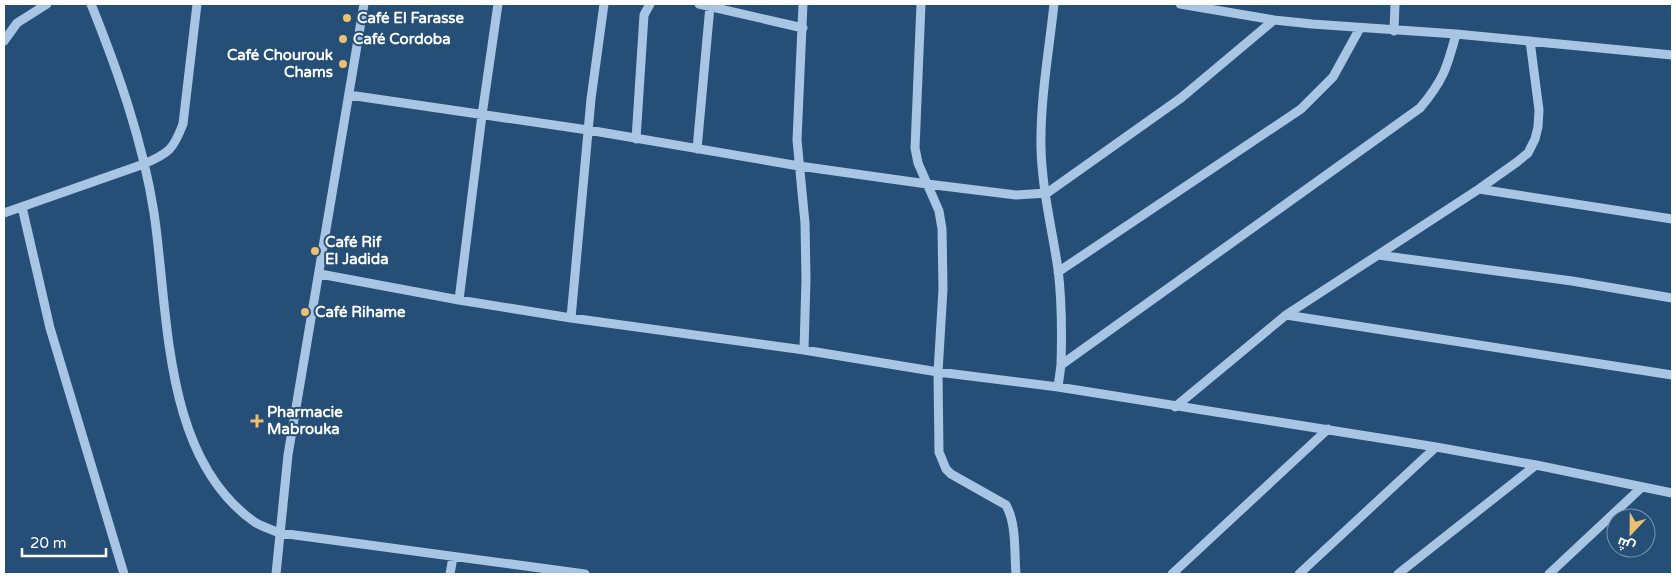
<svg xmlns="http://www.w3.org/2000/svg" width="1676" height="578" font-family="'Varela Round',Cairo,sans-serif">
<rect width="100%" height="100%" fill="#264f78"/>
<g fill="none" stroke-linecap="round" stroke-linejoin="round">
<path stroke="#a8c6e3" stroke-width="9" d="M91 4C118 71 143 142 154 213 169 313 162 459 256 523 263 527 272 530 280 533L585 574
M699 4 803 28
M803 4 797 140 805 223 806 279 804 350
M921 4 915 148 918 163 939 211 942 229 943 289 938 372 939 452 946 469 951 474 1006 505C1017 525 1014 552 1016 574
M1054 4C1049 51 1040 100 1041 148 1042 189 1052 229 1058 269 1062 301 1062 333 1061 365
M1180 4 1274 20 1312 24 1456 34 1672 55
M1394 31 1395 4
M4 41 17 23 47 4
M349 95 588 130 799 166 927 184 1016 195 1047 193 1181 98 1274 20
M636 139 644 15 650 4
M697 149 710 6
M1479 189 1672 219
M22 207 50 328 124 574
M4 213 144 164C169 153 173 150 183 124L197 4
M1378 255 1572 281 1672 298
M1058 272 1301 109 1333 77 1360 28
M320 274 459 300 571 318 804 350 938 372 1058 387 1436 447 1536 465 1672 493
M459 300 482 115 498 4
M1286 315 1672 375
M571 318 591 99 604 4
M1058 387 1061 365 1420 108C1443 81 1447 68 1456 34
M1175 407 1286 315 1479 189 1517 162 1528 153 1535 139 1538 127 1539 110 1530 41
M276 574 288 455 364 4
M450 574 453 557
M1172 574 1328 429
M1299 574 1436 447
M1398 574 1536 465
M1549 574 1642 487"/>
</g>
<g fill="#ecc06e" stroke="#264f78" stroke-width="2">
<circle cx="347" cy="18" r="5"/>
<circle cx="343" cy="39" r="5"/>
<circle cx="343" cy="64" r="5"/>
<circle cx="315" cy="251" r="5"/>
<circle cx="305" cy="312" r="5"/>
<path d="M254.5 413.5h5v5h5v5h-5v5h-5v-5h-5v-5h5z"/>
</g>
<g text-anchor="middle" stroke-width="4" stroke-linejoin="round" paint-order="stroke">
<g font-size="15" font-weight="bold" fill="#fff" stroke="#264f78" text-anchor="start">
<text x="357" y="23">Café El Farasse</text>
<text x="353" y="44">Café Cordoba</text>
<text x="333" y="60" text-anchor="end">Café Chourouk<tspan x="333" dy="17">Chams</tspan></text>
<text x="325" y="247">Café Rif<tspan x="325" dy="17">El Jadida</tspan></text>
<text x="315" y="317">Café Rihame</text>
<text x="267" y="417">Pharmacie<tspan x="267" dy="17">Mabrouka</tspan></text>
</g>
</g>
<rect width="1676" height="578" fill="none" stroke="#ffffff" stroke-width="10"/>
<g transform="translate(1631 533) rotate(202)"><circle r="24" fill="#264f78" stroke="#7d95ae"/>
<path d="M0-4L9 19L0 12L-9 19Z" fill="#ecc06e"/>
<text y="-8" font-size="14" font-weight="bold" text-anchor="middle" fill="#ffffff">ش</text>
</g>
<path d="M22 548v8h84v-8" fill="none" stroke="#ffffff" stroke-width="2.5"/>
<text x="30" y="548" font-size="15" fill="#ffffff" stroke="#264f78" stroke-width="4" paint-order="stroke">20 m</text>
</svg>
